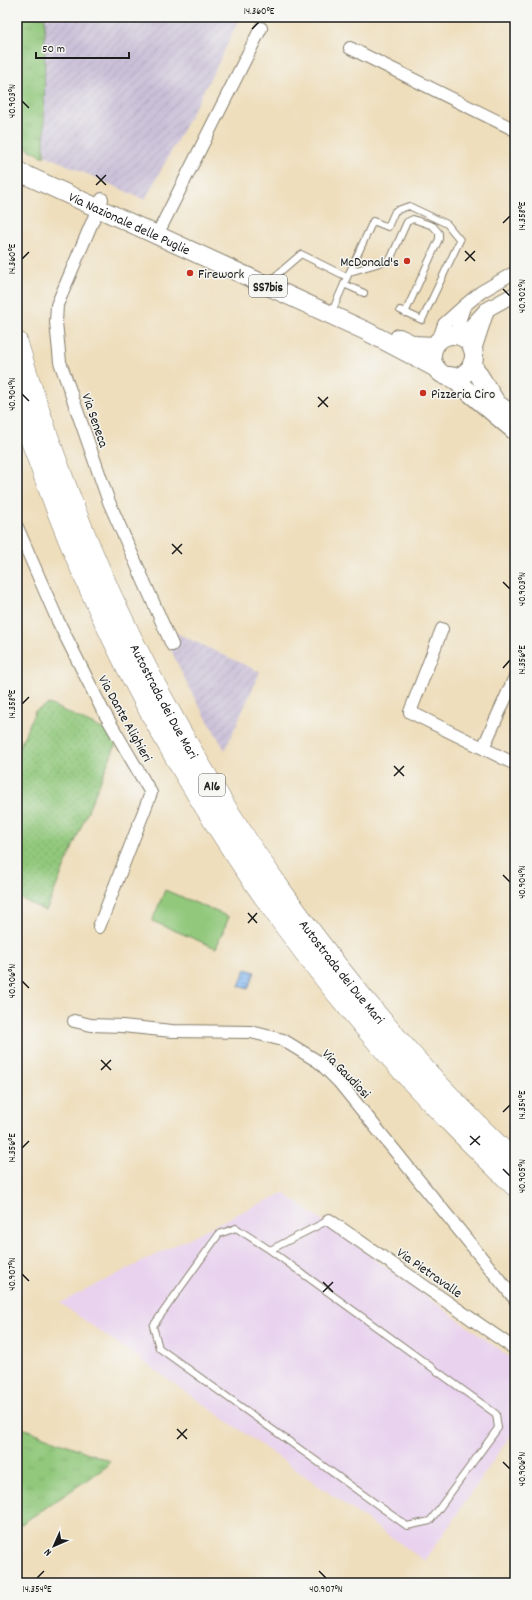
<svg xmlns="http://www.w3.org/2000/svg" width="532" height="1600" font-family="Dekko,sans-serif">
<defs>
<pattern id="industrial-furrows" width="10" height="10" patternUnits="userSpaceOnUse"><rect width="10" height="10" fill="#c9bfd7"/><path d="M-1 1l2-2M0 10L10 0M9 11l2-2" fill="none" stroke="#aca4b8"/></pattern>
<pattern id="grass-tufts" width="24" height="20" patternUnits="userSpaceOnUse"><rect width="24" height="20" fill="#91c87b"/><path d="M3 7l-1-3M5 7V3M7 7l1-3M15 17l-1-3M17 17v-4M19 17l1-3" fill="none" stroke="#7cab6a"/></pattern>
<pattern id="garden-dots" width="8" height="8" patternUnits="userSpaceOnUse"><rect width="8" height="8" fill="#91c87b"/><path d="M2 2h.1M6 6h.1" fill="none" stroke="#7cab6a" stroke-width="1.8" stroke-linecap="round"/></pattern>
<pattern id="water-rules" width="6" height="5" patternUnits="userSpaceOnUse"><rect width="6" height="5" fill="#83b7f1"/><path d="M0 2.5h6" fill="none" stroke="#6a94c2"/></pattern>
</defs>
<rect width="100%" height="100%" fill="#f6f6f2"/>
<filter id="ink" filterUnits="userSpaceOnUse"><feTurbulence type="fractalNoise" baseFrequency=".025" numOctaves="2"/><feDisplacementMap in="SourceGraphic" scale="8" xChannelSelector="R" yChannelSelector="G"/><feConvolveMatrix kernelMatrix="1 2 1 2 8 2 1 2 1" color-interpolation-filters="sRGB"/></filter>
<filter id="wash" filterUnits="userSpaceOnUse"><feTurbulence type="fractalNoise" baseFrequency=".012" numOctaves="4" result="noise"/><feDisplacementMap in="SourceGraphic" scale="16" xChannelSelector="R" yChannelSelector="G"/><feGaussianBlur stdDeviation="0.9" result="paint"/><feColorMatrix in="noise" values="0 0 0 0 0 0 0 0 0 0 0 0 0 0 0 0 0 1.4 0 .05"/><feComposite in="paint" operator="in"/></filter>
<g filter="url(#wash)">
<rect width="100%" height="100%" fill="#eedebc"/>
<path fill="#e8d2ee" d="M284 1193 515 1361V1429L425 1561 60 1303 239 1213Z"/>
<path fill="url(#industrial-furrows)" d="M45 17H240L217 66 145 200 45 155Z
M172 631 260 672 225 750 190 690 164 635Z"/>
<path fill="url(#grass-tufts)" stroke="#56724c" d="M17 17H45L44 157 17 143Z
M17 1426 110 1461 106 1467 17 1527Z"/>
<path fill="#91c87b" stroke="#56724c" d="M165 890 229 917 216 948 152 921Z"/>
<path fill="url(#garden-dots)" stroke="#56724c" d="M49 704 107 731 116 744 46 911 17 897V753L35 711Z"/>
<path fill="url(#water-rules)" stroke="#506a86" d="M246 969 255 972 248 989 239 986Z"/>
</g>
<g filter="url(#ink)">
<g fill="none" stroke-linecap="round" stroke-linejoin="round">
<g stroke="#857d6c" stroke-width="8">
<path id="service" d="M350 272 390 260 407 222 413 219 433 226 439 233V239L405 313
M272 279 301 254 347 277
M344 284 373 221 388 227 395 211 409 206 447 224 460 240 422 320 400 310
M334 307 344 284 364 293
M270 1250 236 1228 219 1234 153 1326 159 1348 407 1526 430 1521 498 1428 496 1414 270 1250 329 1220"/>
</g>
<g stroke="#857d6c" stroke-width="14">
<path id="minor" d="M350 48 515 130
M102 199 57 305 56 322 60 362 109 502 172 645
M161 227 261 28
M455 335 464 307
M438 341 444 324 464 306 481 292 515 272
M17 527 58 621 102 709 151 793 99 927
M442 629 410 712 515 764
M483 748 515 677
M74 1021 91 1025 122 1026 172 1031 251 1032 283 1040 319 1062 339 1082 515 1299
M329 1220 515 1349"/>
</g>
<g stroke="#857d6c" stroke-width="16">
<path id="tertiary" d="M461 337 486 310 515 294
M473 353 486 313"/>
</g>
<g stroke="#857d6c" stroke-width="20">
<g id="primary">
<path id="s1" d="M17 171 366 331 436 368"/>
<circle cx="453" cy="356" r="21"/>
<path d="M399 338 414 345 434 346"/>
<path d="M472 364 497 404 510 413"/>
<path d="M450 376 515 431"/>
</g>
</g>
<g stroke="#857d6c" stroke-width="22">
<g id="motorway">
<path id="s2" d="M17 342C43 427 73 512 110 593 208 807 345 1000 515 1162"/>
<path d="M17 399C29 436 43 473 57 510 134 708 247 894 387 1053 427 1100 471 1143 515 1186"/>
</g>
</g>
<use href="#service" stroke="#fff" stroke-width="6"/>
<use href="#minor" stroke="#fff" stroke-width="12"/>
<use href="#tertiary" stroke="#fff" stroke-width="14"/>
<use href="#primary" stroke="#fff" stroke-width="18"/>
<use href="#motorway" stroke="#fff" stroke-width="21"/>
</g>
</g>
<path fill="none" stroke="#1c1c1c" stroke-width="1.5" d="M252 29 259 22M22 101 29 108M96 175 106 185M96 185 106 175M503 223 510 216M465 251 475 261M22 259 29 252M465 261 475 251M503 289 510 296M22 394 29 401M318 397 328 407M318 407 328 397M172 544 182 554M172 554 182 544M503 582 510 589M503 668 510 660M22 704 29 697M394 766 404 776M394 776 404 766M503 875 510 882M248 913 257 923M248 923 257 913M22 981 29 988M101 1060 111 1070M101 1070 111 1060M503 1112 510 1105M470 1136 480 1145M470 1145 480 1136M22 1148 29 1141M503 1169 510 1176M22 1274 29 1281M323 1282 333 1292M323 1292 333 1282M177 1429 187 1439M177 1439 187 1429M503 1462 510 1469M319 1571 326 1578M37 1578 44 1571"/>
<g fill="#c8321e" stroke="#f6f6f2" stroke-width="1.5">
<circle cx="407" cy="261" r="4"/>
<circle cx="190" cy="273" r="4"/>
<circle cx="423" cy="393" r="4"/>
</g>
<g text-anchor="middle" stroke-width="3" stroke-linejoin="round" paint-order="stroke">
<g fill="#f6f6f2" stroke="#5d5d5c" stroke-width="1">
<rect x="249" y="275" width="38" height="22" rx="3"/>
<rect x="199" y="774" width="26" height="22" rx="3"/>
</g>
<g font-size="13" font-weight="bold" fill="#1c1c1c">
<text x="268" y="291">SS7bis</text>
<text x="212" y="790">A16</text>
</g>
<g font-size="14" fill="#1c1c1c" stroke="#f6f6f2">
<text dy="5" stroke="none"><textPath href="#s1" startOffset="124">Via Nazionale delle Puglie</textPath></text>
<text transform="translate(96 420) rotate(71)" y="5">Via Seneca</text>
<text dy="5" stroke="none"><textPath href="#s2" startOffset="389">Autostrada dei Due Mari</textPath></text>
<text transform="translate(126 718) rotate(61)" y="5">Via Dante Alighieri</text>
<text dy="5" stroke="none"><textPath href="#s2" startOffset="713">Autostrada dei Due Mari</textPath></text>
<text transform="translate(347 1073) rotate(46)" y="5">Via Gaudiosi</text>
<text transform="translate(430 1272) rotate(35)" y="5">Via Pietravalle</text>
</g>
<g font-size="14" fill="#1c1c1c" stroke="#f6f6f2" text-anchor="start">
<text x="399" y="266" text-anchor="end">McDonald's</text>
<text x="198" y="278">Firework</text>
<text x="431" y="398">Pizzeria Ciro</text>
</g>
</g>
<rect width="532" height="1600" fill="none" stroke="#f6f6f2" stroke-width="44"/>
<g transform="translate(54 1546) rotate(225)" stroke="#f6f6f2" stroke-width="3" paint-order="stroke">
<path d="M0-3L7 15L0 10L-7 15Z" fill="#1c1c1c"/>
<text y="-6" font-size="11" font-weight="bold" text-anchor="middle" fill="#1c1c1c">N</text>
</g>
<path d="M36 52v6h93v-6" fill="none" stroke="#1c1c1c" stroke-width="2"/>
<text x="42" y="52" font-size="12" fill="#1c1c1c" stroke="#f6f6f2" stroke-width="3" paint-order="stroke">50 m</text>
<rect x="22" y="22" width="488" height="1556" fill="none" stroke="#1c1c1c" stroke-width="1.5"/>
<g font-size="10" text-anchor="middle" fill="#1c1c1c">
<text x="259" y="14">14.360°E</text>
<text transform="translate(11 101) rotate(-90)" y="4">40.903°N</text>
<text transform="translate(521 216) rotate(-90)" y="4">14.358°E</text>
<text transform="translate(11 259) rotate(-90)" y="4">14.360°E</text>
<text transform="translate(521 296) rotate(-90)" y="4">40.902°N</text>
<text transform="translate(11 394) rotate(-90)" y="4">40.904°N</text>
<text transform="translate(521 589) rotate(-90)" y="4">40.903°N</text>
<text transform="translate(521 660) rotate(-90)" y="4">14.356°E</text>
<text transform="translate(11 704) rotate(-90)" y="4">14.358°E</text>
<text transform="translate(521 882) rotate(-90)" y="4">40.904°N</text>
<text transform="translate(11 981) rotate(-90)" y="4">40.906°N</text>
<text transform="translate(521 1105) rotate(-90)" y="4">14.354°E</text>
<text transform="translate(11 1148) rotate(-90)" y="4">14.356°E</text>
<text transform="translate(521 1176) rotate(-90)" y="4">40.905°N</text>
<text transform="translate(11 1274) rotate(-90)" y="4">40.907°N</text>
<text transform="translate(521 1469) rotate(-90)" y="4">40.906°N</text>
<text x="37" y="1592">14.354°E</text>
<text x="326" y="1592">40.907°N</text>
</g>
</svg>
